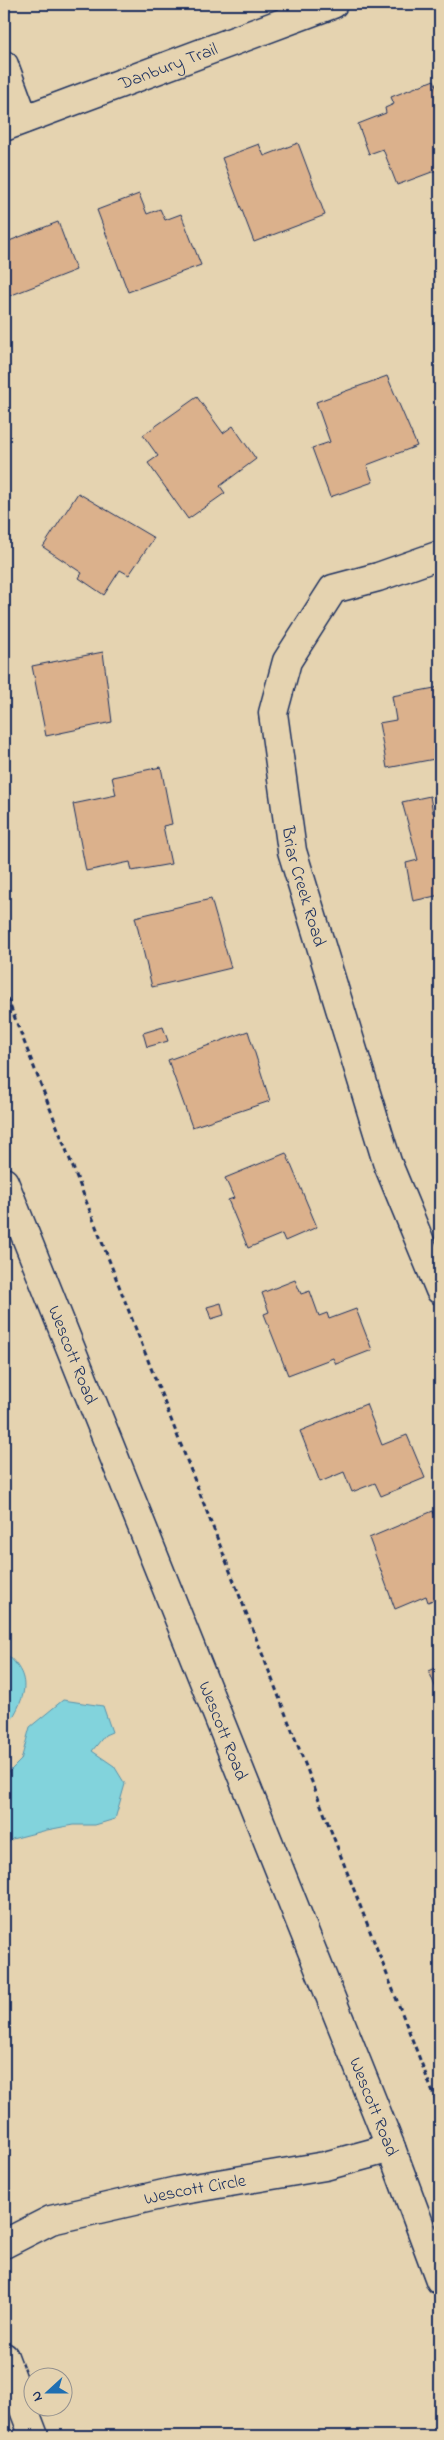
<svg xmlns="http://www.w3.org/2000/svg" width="444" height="2440" font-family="'Indie Flower',sans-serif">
<rect width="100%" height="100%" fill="#e5d3b0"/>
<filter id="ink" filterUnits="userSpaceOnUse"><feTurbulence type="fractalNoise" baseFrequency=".02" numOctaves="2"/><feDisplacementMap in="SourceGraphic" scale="10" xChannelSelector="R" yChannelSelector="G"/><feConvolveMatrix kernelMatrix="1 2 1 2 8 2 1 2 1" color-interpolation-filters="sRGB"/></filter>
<g filter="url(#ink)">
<path fill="#82d3dc" stroke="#5991aa" d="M4 1652C38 1680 22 1702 4 1732Z
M63 1700 103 1706 112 1732 105 1735 92 1751 114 1766 125 1784 115 1819 95 1825H73L47 1830 12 1839 4 1848V1777L21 1760 30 1727Z"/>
<path fill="#dbb18c" stroke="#1b2f5e" d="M434 80 440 96V169L397 185 383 149 369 154 358 124 386 113 385 108 394 104 391 97Z
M298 143 325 215 254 242 222 158 259 144 264 156Z
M139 194 147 214 160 209 165 220 181 214 201 265 128 292 97 210Z
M58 222 76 270 4 298V243Z
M387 376 417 446 367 465 373 482 330 497 312 448 330 442 316 402Z
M197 397 223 433 233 426 256 459 220 486 225 493 188 519 148 463 158 456 143 435Z
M78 493 154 538 129 575 120 570 104 595 79 578 82 573 43 547Z
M103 652 112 722 46 736 32 666Z
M440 687V758L387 768 379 723 396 720 392 696Z
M161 767 172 824 163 826 171 864 132 871 130 862 86 871 73 804 116 795 112 777Z
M430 796 433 813 440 811V895L413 901 406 863 418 860 402 802Z
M211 899 231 968 152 987 135 917Z
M440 953V969L436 954Z
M163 1027 168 1041 147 1047 143 1033Z
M248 1031 270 1101 192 1127 168 1060Z
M286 1153 317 1227 285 1241 282 1234 248 1248 228 1200 234 1198 225 1178Z
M295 1280 301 1294 310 1291 319 1316 327 1313 329 1319 356 1309 372 1350 336 1364 333 1358 288 1375 264 1314 269 1312 262 1293Z
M221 1303 224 1315 211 1319 207 1307Z
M366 1404 382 1445 407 1435 425 1478 381 1496 375 1483 352 1492 344 1472 320 1482 300 1431Z
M433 1511 440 1529V1597L428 1602 426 1596 395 1609 369 1538Z
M440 1666V1699L429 1671Z"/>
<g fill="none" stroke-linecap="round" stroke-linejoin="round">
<g stroke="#1b2f5e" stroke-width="31">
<g id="minor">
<path d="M4 65 24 119"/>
<path id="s1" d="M4 127 333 4"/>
<path id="s2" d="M440 555 378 577 333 589 287 661 273 713 292 851 387 1162 440 1290"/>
<path id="s3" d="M4 1182 391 2148 440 2280"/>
<path id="s4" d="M4 2244 51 2220 177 2191 325 2166 391 2148"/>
<path d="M4 2357 34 2436"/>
</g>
</g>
<path stroke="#1b2f5e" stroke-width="3" stroke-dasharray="5 4" stroke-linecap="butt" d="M4 990 440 2111"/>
<use href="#minor" stroke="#e5d3b0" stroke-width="28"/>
</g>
</g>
<g text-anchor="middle" stroke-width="5" stroke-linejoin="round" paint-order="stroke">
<g font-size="18" fill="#1b2f5e" stroke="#e5d3b0">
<text dy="6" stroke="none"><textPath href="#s1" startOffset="175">Danbury Trail</textPath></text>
<text dy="6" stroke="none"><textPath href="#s2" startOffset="428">Briar Creek Road</textPath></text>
<text dy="6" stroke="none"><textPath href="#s3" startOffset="186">Wescott Road</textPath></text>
<text dy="6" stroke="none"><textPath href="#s3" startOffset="591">Wescott Road</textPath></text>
<text dy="6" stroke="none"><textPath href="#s3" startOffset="996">Wescott Road</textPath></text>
<text dy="6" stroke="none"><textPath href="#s4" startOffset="200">Wescott Circle</textPath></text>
</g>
</g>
<rect width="444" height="2440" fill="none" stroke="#e5d3b0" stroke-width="20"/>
<rect x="10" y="10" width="424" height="2420" fill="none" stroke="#1b2f5e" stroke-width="2" filter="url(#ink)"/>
<g transform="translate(48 2392) rotate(249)"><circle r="24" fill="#e5d3b0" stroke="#94918f"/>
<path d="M0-4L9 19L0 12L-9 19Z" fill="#1f6fb2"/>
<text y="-8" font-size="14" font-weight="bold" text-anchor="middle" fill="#1b2f5e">N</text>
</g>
</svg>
